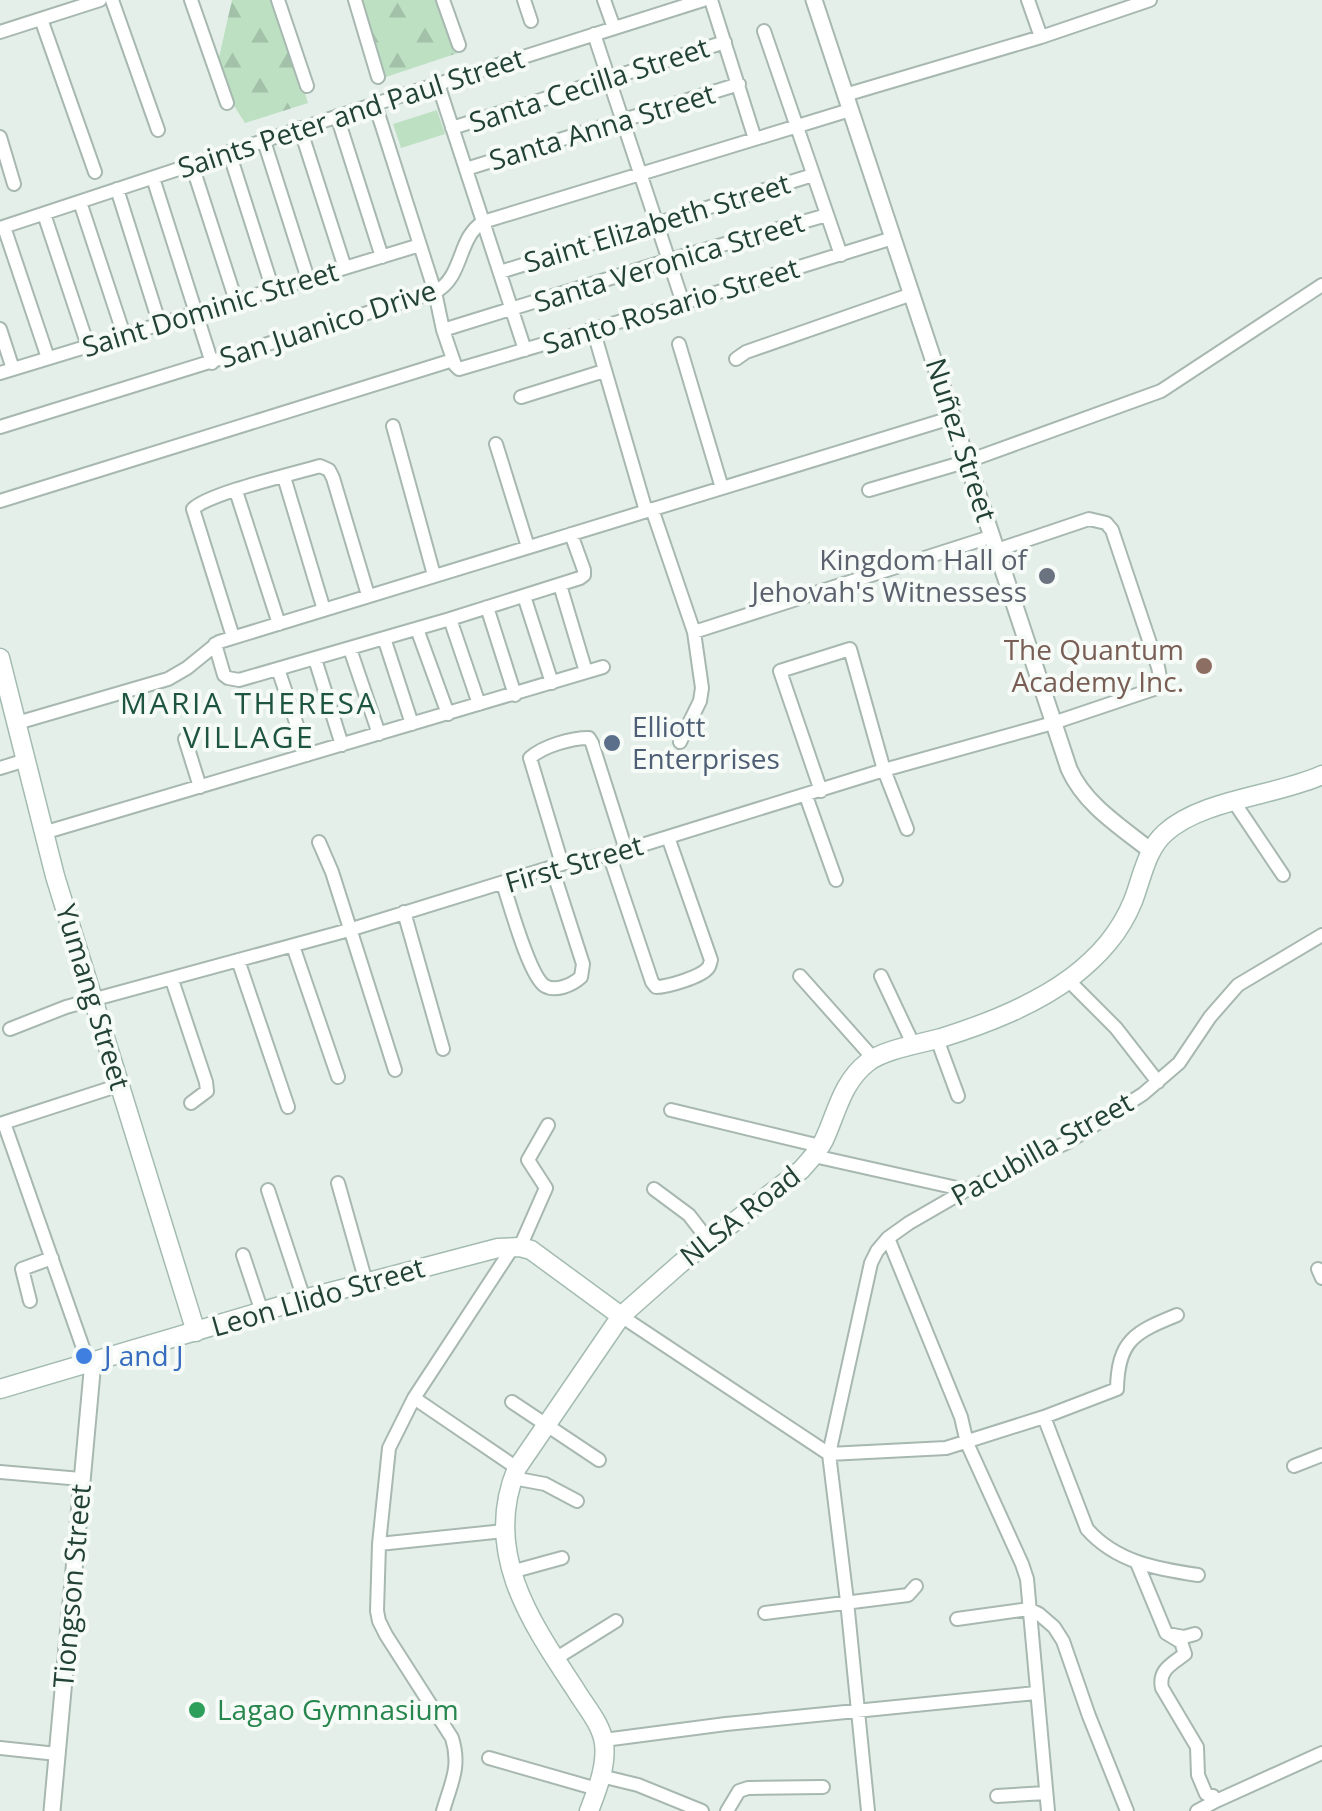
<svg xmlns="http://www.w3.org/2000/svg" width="1322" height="1811" font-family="'Open Sans',sans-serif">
<defs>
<pattern id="forest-firs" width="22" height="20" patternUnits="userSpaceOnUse" patternTransform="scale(2.5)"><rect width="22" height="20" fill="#bde0c3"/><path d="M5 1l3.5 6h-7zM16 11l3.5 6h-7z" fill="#a2c1a8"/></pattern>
</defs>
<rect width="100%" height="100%" fill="#e5efe9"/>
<path fill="#bde0c3" d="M437 110 445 134 401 148 393 124Z"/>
<path fill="url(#forest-firs)" d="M232 0H276L308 103 245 123 215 75Z
M357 0H440L458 53 380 79Z"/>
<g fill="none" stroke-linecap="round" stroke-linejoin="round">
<g stroke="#a7b8b0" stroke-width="16">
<path id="minor" d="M112 0 158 130
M191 0 227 103
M278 0 307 86
M355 0 378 77
M443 0 459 45
M524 0 531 21
M604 0 614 28
M711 0 755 139
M1028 0 1041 37
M41 19 95 172
M764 31 841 255
M0 32 100 0
M594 34 683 303
M438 84 525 350
M845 95 1041 37 1150 0
M375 104 435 292 443 330 455 365 459 369 683 303 893 238
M337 116 382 257
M300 128 345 268
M452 128 725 42
M0 137 14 184
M264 141 308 279
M229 152 273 290
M192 165 236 301
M466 169 739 84
M153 178 212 363
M117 189 160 325
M80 202 124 335
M44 214 88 346
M4 227 48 358
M0 228 375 104 703 0
M500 272 813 175
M0 329 13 369
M593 329 646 511
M443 330 669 260 827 215
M679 344 722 488
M736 359 746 352 912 294
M0 373 420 245
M521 397 604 371
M393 426 434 575
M0 427 435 292C464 277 457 238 483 222L850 110
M496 444 528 547
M284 477 324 610
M869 490 968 461 1161 391 1322 285
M236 491 279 624
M0 501 453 360
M652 509 694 632 702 688 700 701 680 742
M560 585 586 672
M524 596 552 683
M487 607 515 695
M450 619 479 704
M417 629 448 714
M694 632 993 536
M233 637 193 509C209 493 293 474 320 466L329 470 333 478 368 595
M384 638 412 724
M215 644 224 675 228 678 239 680 450 619 580 578 584 575V570L571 534
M350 649 379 734
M315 659 342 745
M278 669 307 755
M17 723 168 679 187 668 219 642 954 417
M185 739 200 787
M0 768 26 760
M821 791 780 671 850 649 884 770 907 829
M806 796 836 880
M1234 802 1283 875
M43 833 603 667
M319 842 332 872 395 1070
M609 854 652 982 656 987C667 987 701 977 708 968 710 966 710 962 711 960L668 837
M562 864 530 758C543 746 571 738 589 738L592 743 626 850
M503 884C510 904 529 976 545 986 556 992 572 985 581 977L583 964 552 868
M404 912 443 1049
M293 946 338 1077
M238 960 288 1107
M800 976 873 1058
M881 976 914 1046
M172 980 206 1082 207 1091 191 1103
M1068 980 1116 1028 1158 1082
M10 1029 66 1007 349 930 562 864 626 850 884 770 1053 723 1154 689C1162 682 1160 676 1158 667L1112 530 1106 523 1089 519 997 550
M937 1039 958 1096
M671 1110 820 1146
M4 1123 88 1362
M0 1124 120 1085
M814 1156 966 1190
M338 1183 366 1282
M654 1189 689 1215 709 1241
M268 1190 304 1299
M888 1238 961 1417 967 1443 1022 1564 1027 1579 1048 1811
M520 1247 546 1188 528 1160 548 1125
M243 1255 262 1312
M1318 1269 1322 1278
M30 1301 22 1269 52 1258
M1177 1315C1135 1332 1118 1340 1117 1389L1044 1417 946 1448 829 1454 871 1263 877 1251 888 1238 909 1223 966 1190 1068 1142 1143 1094 1179 1063 1210 1017 1238 985 1322 935
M621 1316 829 1454 847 1601 868 1811
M414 1398 517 1468
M512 1402 599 1460
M1044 1417 1087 1529C1116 1562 1157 1569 1198 1575
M1294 1466 1322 1455
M0 1472 81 1479
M513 1478 545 1484 577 1501
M379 1544 504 1531
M1137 1563 1166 1633 1181 1642 1185 1654C1172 1664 1158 1670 1162 1688L1197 1747 1198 1775 1206 1794 1213 1796 1216 1801 1197 1811
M511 1572 562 1558
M765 1613 908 1595 916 1586
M957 1619 1029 1609 1039 1614 1054 1627 1063 1641 1089 1716 1127 1811
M1173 1635 1184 1637 1195 1634
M555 1659 616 1621
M604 1740 726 1724 1036 1693
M0 1748 57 1754
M489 1758 597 1789
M601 1776 638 1785 702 1811
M997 1796 1046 1793
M1216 1801 1322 1753
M443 1811C451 1783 461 1767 452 1738L386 1635 379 1621 377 1611 379 1544 389 1448 414 1398 513 1247
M727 1811 739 1791 748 1788 823 1787"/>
</g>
<g stroke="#a7b8b0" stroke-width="19">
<path id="tertiary" d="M814 0 1069 769C1085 805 1121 827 1151 851
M52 1811 93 1361"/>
</g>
<g stroke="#a3bbb0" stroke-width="21">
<path id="secondary" d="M0 658 55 876 196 1332
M0 1389 304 1299 498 1248 520 1247 531 1250 621 1316
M589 1811C597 1790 607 1766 604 1743 601 1723 585 1706 575 1689 530 1621 482 1551 517 1468L621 1316 681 1263 801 1170C809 1161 818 1152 824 1140 837 1112 842 1082 868 1062 885 1049 920 1044 941 1038 986 1024 1033 1006 1072 977 1099 956 1120 933 1133 901 1142 878 1146 850 1165 833 1202 799 1276 796 1322 775"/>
</g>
<use href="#minor" stroke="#fff" stroke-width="12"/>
<use href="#tertiary" stroke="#fff" stroke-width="15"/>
<use href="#secondary" stroke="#fff" stroke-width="18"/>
</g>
<circle fill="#6b7280" stroke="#f6fbf8" stroke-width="4" cx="1047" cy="576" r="10"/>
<circle fill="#8d6e63" stroke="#f6fbf8" stroke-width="4" cx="1204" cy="666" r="10"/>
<circle fill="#5c6f8a" stroke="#f6fbf8" stroke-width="4" cx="612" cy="743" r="10"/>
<circle fill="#3f7fe0" stroke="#f6fbf8" stroke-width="4" cx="84" cy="1356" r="10"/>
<circle fill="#2e9e5b" stroke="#f6fbf8" stroke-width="4" cx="197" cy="1710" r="10"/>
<g text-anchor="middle" stroke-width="8" stroke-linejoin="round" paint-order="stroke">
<g font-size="28" fill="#234236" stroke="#f6fbf8">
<text transform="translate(589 85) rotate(-18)" y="10">Santa Cecilla Street</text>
<text transform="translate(351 113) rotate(-18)" y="10">Saints Peter and Paul Street</text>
<text transform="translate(602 127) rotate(-17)" y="10">Santa Anna Street</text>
<text transform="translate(657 223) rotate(-17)" y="10">Saint Elizabeth Street</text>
<text transform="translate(669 262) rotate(-17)" y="10">Santa Veronica Street</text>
<text transform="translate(671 306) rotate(-17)" y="10">Santo Rosario Street</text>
<text transform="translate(210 309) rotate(-17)" y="10">Saint Dominic Street</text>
<text transform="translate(328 324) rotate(-18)" y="10">San Juanico Drive</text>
<text transform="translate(961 440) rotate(72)" y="10">Nuñez Street</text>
<text transform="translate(574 864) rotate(-16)" y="10">First Street</text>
<text transform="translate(93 997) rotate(73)" y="10">Yumang Street</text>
<text transform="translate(1042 1149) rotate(-29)" y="10">Pacubilla Street</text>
<text transform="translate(740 1216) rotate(-38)" y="10">NLSA Road</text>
<text transform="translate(318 1297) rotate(-16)" y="10">Leon Llido Street</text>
<text transform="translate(72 1586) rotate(-85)" y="10">Tiongson Street</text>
</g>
<g font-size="28" fill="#5b616d" stroke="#f6fbf8" text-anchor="end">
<text x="1027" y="570">Kingdom Hall of<tspan x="1027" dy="32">Jehovah's Witnessess</tspan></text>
</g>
<g font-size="28" fill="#785e54" stroke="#f6fbf8" text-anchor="end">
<text x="1184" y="660">The Quantum<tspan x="1184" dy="32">Academy Inc.</tspan></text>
</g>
<g font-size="28" fill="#4e5e75" stroke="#f6fbf8" text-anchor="start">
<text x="632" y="737">Elliott<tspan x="632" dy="32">Enterprises</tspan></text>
</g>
<g font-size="28" fill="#366cbe" stroke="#f6fbf8" text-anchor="start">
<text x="104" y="1366">J and J</text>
</g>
<g font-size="28" fill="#27864d" stroke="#f6fbf8" text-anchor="start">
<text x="217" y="1720">Lagao Gymnasium</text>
</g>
<g font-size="30" letter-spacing="2.5" fill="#1e5541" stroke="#f6fbf8">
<text x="249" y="714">MARIA THERESA<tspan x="249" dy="34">VILLAGE</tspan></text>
</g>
</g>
</svg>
